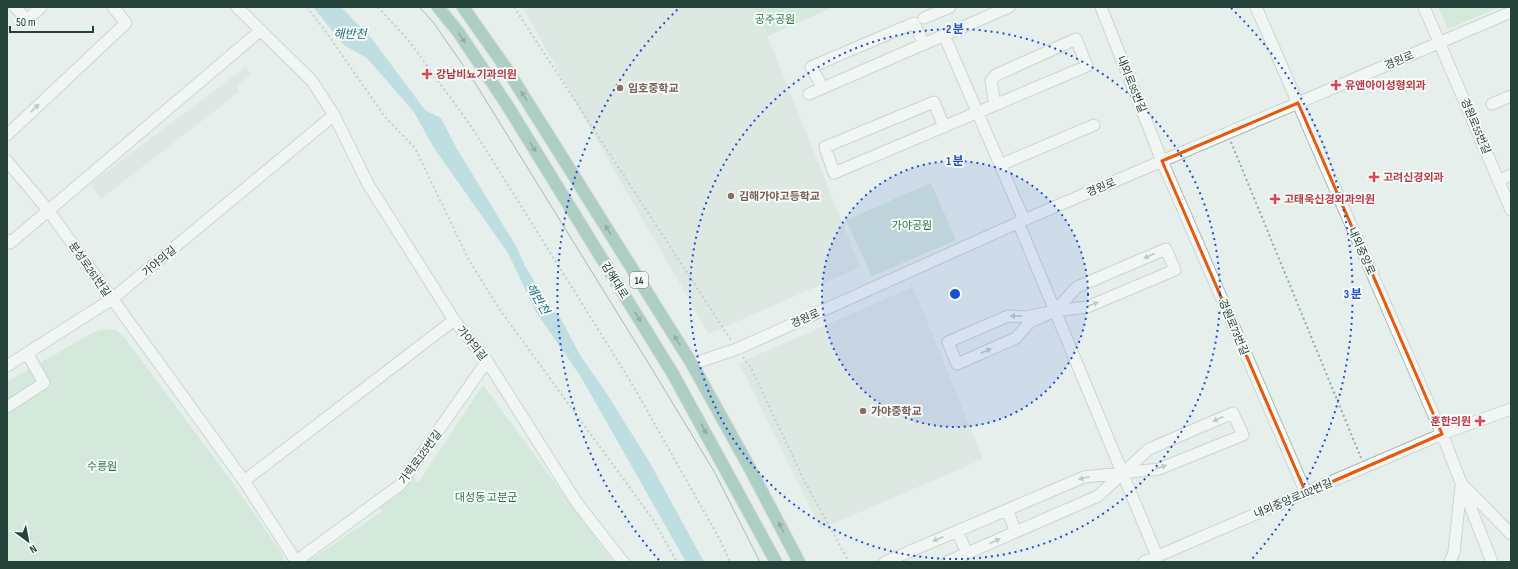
<svg xmlns="http://www.w3.org/2000/svg" width="1518" height="569" font-family="'Sofia Sans Condensed','Noto Sans KR',sans-serif">
<rect width="100%" height="100%" fill="#e6efeb"/>
<path fill="#d4dfda" d="M523 7H756L860 267 709 334 588 125Z
M246 67 251 75 236 86 239 92 101 199 91 183Z
M913 287 983 459 821 529 739 363Z"/>
<path fill="#bfe0c8" d="M756 7H833L768 36Z
M1438 7H1500L1448 29Z
M931 183 956 240 872 276 846 220Z
M106 329 116 330 123 336 229 478 283 555 284 562H7V382L96 331Z
M483 385 613 562H307L383 511 379 507 413 476 418 483Z"/>
<path fill="#8ec9d4" d="M313 7H341L372 39 425 110 441 118 457 149 516 246 525 266 548 304 561 319 580 355 607 394 650 463 704 562H686L581 377 536 312 508 253 434 148 414 112 367 58 344 45Z"/>
<g fill="none" stroke-linecap="round" stroke-linejoin="round">
<g stroke="#a8b8b2" stroke-width="13">
<path id="minor" d="M15 7 27 20 41 7
M237 7 312 81 334 115 368 184 454 320 487 361 577 503 623 562
M1101 7 1162 161 1306 493
M1256 7 1442 434 1492 562
M1424 7 1511 210
M924 18 950 7
M944 35 1024 220
M823 88 811 67 914 23 924 44
M809 94 1009 7
M1492 104 1511 96
M944 127 934 102 825 147 834 173 1087 66 1076 39 996 75 991 81 995 105
M7 135 126 23 113 7
M7 161 48 210 200 420 244 481 296 561
M1000 165 1094 125
M1499 180 1511 175
M1018 222 1157 556
M7 240 10 243 261 30
M1055 311 1087 307 1175 270 1166 249 1077 287 1055 311 1030 322 1016 338 957 364 948 342 1008 316 1026 317 1055 311
M692 364 737 349 1024 220 1511 12
M7 366 112 299 334 115
M7 407 44 383 27 353
M244 481 454 320
M1465 487 1511 534
M1007 510 1016 532
M957 531 967 553
M295 562 400 485 487 361
M885 562 1084 477 1159 469 1243 435 1233 413 1149 449 1098 496 947 562
M1144 562 1442 434 1511 409
M1450 562 1454 552 1461 486"/>
</g>
<g stroke="#c2cac8" stroke-width="14">
<path id="major" d="M438 7 459 33 507 105 673 374 776 562
M463 7 508 71 692 364 748 465 799 562"/>
</g>
<path stroke="#86b3a5" stroke-width="2" stroke-dasharray="2 3" stroke-linecap="butt" d="M307 7 326 32 385 117 415 148 469 260 500 310 654 521 677 562
M378 7 409 41 471 126 631 382 719 538 730 562
M514 7 731 340
M1231 142 1361 458
M743 357 751 368 805 482 849 562"/>
<use href="#minor" stroke="#fff" stroke-width="11"/>
<use href="#major" stroke="#6aa596" stroke-width="12"/>
<path stroke="#5f7d75" stroke-width="1" d="M419 7 433 22 472 78 652 369 715 473 760 562"/>
</g>
<defs><path id="oneway-solid" d="M-6-.8H1V-3.2L6.5 0L1 3.2V.8H-6Z"/></defs>
<g fill="#365b51">
<use href="#oneway-solid" transform="translate(462 38) rotate(56)"/>
<use href="#oneway-solid" transform="translate(524 96) rotate(-122)"/>
<use href="#oneway-solid" transform="translate(533 147) rotate(58)"/>
<use href="#oneway-solid" transform="translate(608 230) rotate(-122)"/>
<use href="#oneway-solid" transform="translate(638 317) rotate(58)"/>
<use href="#oneway-solid" transform="translate(677 340) rotate(-122)"/>
<use href="#oneway-solid" transform="translate(704 429) rotate(61)"/>
<use href="#oneway-solid" transform="translate(781 527) rotate(-117)"/>
</g>
<g fill="#92a09c">
<use href="#oneway-solid" transform="translate(35 108) rotate(-43)"/>
<use href="#oneway-solid" transform="translate(1149 256) rotate(156)"/>
<use href="#oneway-solid" transform="translate(1093 304) rotate(-21)"/>
<use href="#oneway-solid" transform="translate(1016 316) rotate(-178)"/>
<use href="#oneway-solid" transform="translate(986 351) rotate(-24)"/>
<use href="#oneway-solid" transform="translate(1218 419) rotate(156)"/>
<use href="#oneway-solid" transform="translate(1161 467) rotate(-17)"/>
<use href="#oneway-solid" transform="translate(1084 478) rotate(166)"/>
<use href="#oneway-solid" transform="translate(938 539) rotate(157)"/>
<use href="#oneway-solid" transform="translate(995 541) rotate(-24)"/>
</g>
<path d="M0 0H1518V569H0ZM1298 103 1442 434 1306 493 1162 161Z" fill="#e6efeb" fill-opacity=".55" fill-rule="evenodd"/>
<path fill="none" stroke="#e8590c" stroke-width="3" stroke-linejoin="round" d="M1298 103 1442 434 1306 493 1162 161Z"/>
<circle cx="955" cy="294" r="133" fill="#1d4ed8" fill-opacity=".12"/>
<g fill="none" stroke="#1d4ed8" stroke-width="2" stroke-dasharray="2 4">
<circle cx="955" cy="294" r="133"/>
<circle cx="955" cy="294" r="265"/>
<path d="M659 560A398 398 0 0 1 679 8M1231 8A398 398 0 0 1 1251 560"/>
</g>
<g fill="#e0444e" stroke="#f7fbf9" stroke-width="1.5">
<path d="M425 68h4v4h4v4h-4v4h-4v-4h-4v-4h4z"/>
<path d="M1334 79h4v4h4v4h-4v4h-4v-4h-4v-4h4z"/>
<path d="M1372 171h4v4h4v4h-4v4h-4v-4h-4v-4h4z"/>
<path d="M1273 193h4v4h4v4h-4v4h-4v-4h-4v-4h4z"/>
<path d="M1478 415h4v4h4v4h-4v4h-4v-4h-4v-4h4z"/>
</g>
<g fill="#8d6e63" stroke="#f7fbf9" stroke-width="1.5">
<circle cx="620" cy="88" r="4"/>
<circle cx="731" cy="196" r="4"/>
<circle cx="863" cy="411" r="4"/>
</g>
<g text-anchor="middle" stroke-width="4" stroke-linejoin="round" paint-order="stroke">
<rect fill="#f7fbf9" stroke="#637a73" stroke-width="1" x="630" y="272" width="18" height="16" rx="3"/>
<g font-size="10" font-weight="bold" fill="#24423a">
<text x="639" y="284">14</text>
</g>
<g font-size="11" fill="#2d7a4b" stroke="#f7fbf9">
<text x="775" y="23">공주공원</text>
<text x="912" y="229">가야공원</text>
<text x="102" y="470">수릉원</text>
<text x="486" y="501">대성동 고분군</text>
</g>
<g font-size="11" fill="#24423a" stroke="#f7fbf9">
<text transform="translate(1399 60) rotate(-23)" y="4">경원로</text>
<text transform="translate(1132 84) rotate(68)" y="4">내외로95번길</text>
<text transform="translate(1476 126) rotate(67)" y="4">경원로55번길</text>
<text transform="translate(1101 187) rotate(-23)" y="4">경원로</text>
<text transform="translate(1362 251) rotate(66)" y="4">내외중앙로</text>
<text transform="translate(159 261) rotate(-40)" y="4">가야의길</text>
<text transform="translate(90 269) rotate(55)" y="4">분성로261번길</text>
<text transform="translate(615 280) rotate(58)" y="4">김해대로</text>
<text transform="translate(805 318) rotate(-24)" y="4">경원로</text>
<text transform="translate(1234 327) rotate(67)" y="4">경원로73번길</text>
<text transform="translate(472 343) rotate(51)" y="4">가야의길</text>
<text transform="translate(420 457) rotate(-54)" y="4">가락로125번길</text>
<text transform="translate(1293 498) rotate(-23)" y="4">내외중앙로102번길</text>
</g>
<g font-size="11" font-weight="bold" fill="#be3a42" stroke="#f7fbf9" text-anchor="start">
<text x="436" y="78">강남비뇨기과의원</text>
<text x="1345" y="89">유앤아이성형외과</text>
<text x="1383" y="181">고려신경외과</text>
<text x="1284" y="203">고태욱신경외과의원</text>
<text x="1471" y="425" text-anchor="end">훈한의원</text>
</g>
<g font-size="11" font-weight="bold" fill="#785e54" stroke="#f7fbf9" text-anchor="start">
<text x="628" y="92">임호중학교</text>
<text x="739" y="200">김해가야고등학교</text>
<text x="871" y="415">가야중학교</text>
</g>
<g font-size="12" font-style="italic" fill="#1c6f80" stroke="#f7fbf9">
<text x="350" y="38">해반천</text>
<text transform="translate(538 299) rotate(59)" y="4">해반천</text>
</g>
</g>
<circle cx="955" cy="294" r="6" fill="#1d4ed8" stroke="#f7fbf9" stroke-width="2"/>
<g font-size="12" text-anchor="middle" font-weight="bold" fill="#1d4ed8" stroke="#f7fbf9" stroke-width="4" stroke-linejoin="round" paint-order="stroke">
<text x="955" y="33">2 분</text>
<text x="955" y="165">1 분</text>
<text x="1353" y="298">3 분</text>
</g>
<rect width="1518" height="569" fill="none" stroke="#24423a" stroke-width="16"/>
<g transform="translate(28 541) rotate(148)" stroke="#f7fbf9" stroke-width="3" paint-order="stroke">
<path d="M0-3L7 15L0 10L-7 15Z" fill="#24423a"/>
<text y="-6" font-size="11" font-weight="bold" text-anchor="middle" fill="#24423a">N</text>
</g>
<path d="M10 26v6h83v-6" fill="none" stroke="#24423a" stroke-width="2"/>
<text x="16" y="26" font-size="12" fill="#24423a" stroke="#f7fbf9" stroke-width="3" paint-order="stroke">50 m</text>
</svg>
